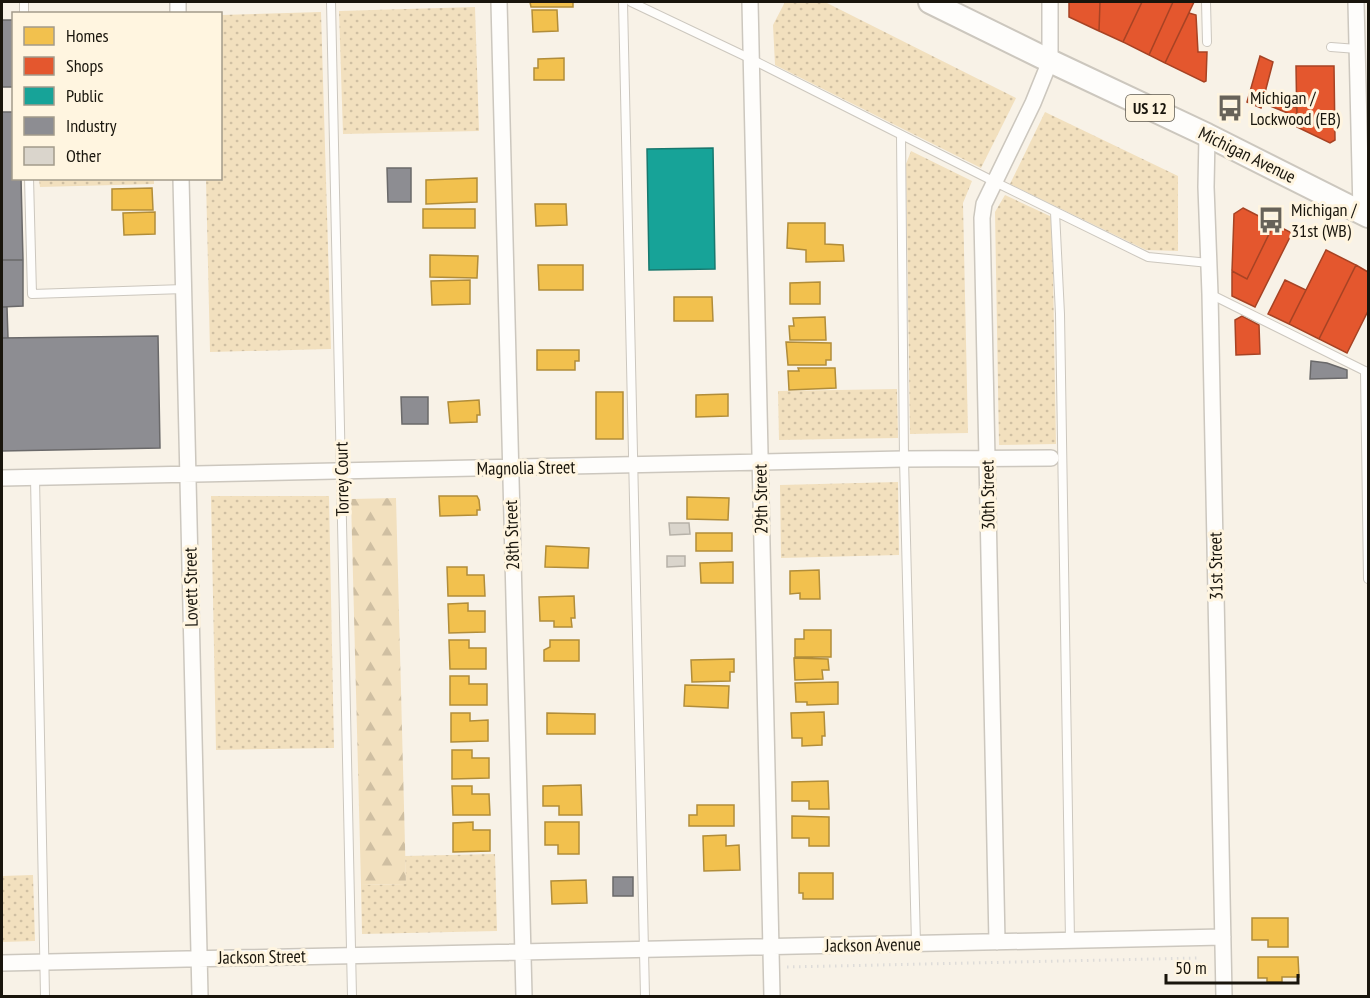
<svg xmlns="http://www.w3.org/2000/svg" width="1370" height="998" font-family="'PT Sans Narrow',sans-serif">
<defs>
<pattern id="green-dots" width="8" height="8" patternUnits="userSpaceOnUse" patternTransform="scale(1.5)"><rect width="8" height="8" fill="#f2e0be"/><path d="M2 2h.1M6 6h.1" fill="none" stroke="#cfbfa2" stroke-width="1.8" stroke-linecap="round"/></pattern>
<pattern id="forest-firs" width="22" height="20" patternUnits="userSpaceOnUse" patternTransform="scale(1.5)"><rect width="22" height="20" fill="#f2e0be"/><path d="M5 1l3.5 6h-7zM16 11l3.5 6h-7z" fill="#cfbfa2"/></pattern>
</defs>
<rect width="100%" height="100%" fill="#f8f2e7"/>
<path fill="url(#green-dots)" d="M785 2H825L1016 98 981 168 775 65 773 25Z
M475 7 479 131 343 134 339 11Z
M321 12 331 349 210 352 206 179 220 178 221 15Z
M1045 112 1178 176V251L1146 250 1010 184Z
M911 151 972 181 963 203 968 433 910 434 906 164Z
M154 179V184L40 187 39 179Z
M1005 195 1052 217 1056 444 999 445 995 212Z
M897 389 898 438 779 440 778 391Z
M898 482 899 555 781 558 780 485Z
M211 496H329L334 748 216 750Z
M495 854 497 931 362 934 361 885 406 884 405 856Z
M33 875 35 941 2 942V876Z"/>
<path fill="url(#forest-firs)" d="M396 498 406 884 361 885 351 499Z"/>
<path fill="#f2c14e" stroke="#b18d3a" stroke-width="1.5" d="M530 2H573V7H531Z
M532 10H557L558 31 533 32Z
M564 58V80H534V68H538V59Z
M477 178V202L426 204V180Z
M152 188 153 210H112V189Z
M535 204H566L567 225 536 226Z
M423 209H475V228H423Z
M155 212V234L124 235 123 213Z
M788 223H825V244L843 245 844 261 806 262V250L787 248Z
M430 255 478 256 477 278 430 277Z
M538 265H583V290H539Z
M470 280V304L432 305 431 281Z
M820 282V304H790V283Z
M674 297H712L713 321H674Z
M825 317 826 340H790L789 326H794L793 318Z
M786 342 831 343V360H826V365H788Z
M537 350H579V361H575V370H537Z
M798 368H835L836 388 789 390 788 371H799Z
M596 392H623V439H596Z
M728 394V416L696 417V395Z
M479 400 480 415H477V422L450 423 448 402Z
M439 496H477L479 500 480 510H477V515L440 516Z
M687 497 729 498 728 520 687 519Z
M696 533H732V551H696Z
M546 546 589 548 588 568 545 567Z
M733 562V583H701L700 563Z
M447 567H467V575H484L485 596H448Z
M819 570 820 599H800V593L790 594V571Z
M574 596 575 618H571L572 627H554V621H540L539 597Z
M468 603V611H485V632L449 633 448 604Z
M804 630H831V657H795V639H804Z
M449 640H469V648H486V669H450Z
M550 640H579V661H544V650L550 647Z
M794 658 828 659 829 670H822L823 679 795 680Z
M734 659V672H730V681L692 682 691 660Z
M450 676H469V684H487V705H450Z
M838 682V704L807 705V702H796L795 683Z
M685 685 729 686 728 708 684 706Z
M824 712 825 736H822V745L802 746V738H792L791 713Z
M451 713H470V721L488 720V741L451 742Z
M547 713 595 714V734H547Z
M452 750H472V758H489V778L452 779Z
M828 781 829 809H809V801H792V782Z
M581 785 582 815H559V806H543V786Z
M452 786H472V794H489L490 815H453Z
M697 805H734V826H689V815H697Z
M792 816 829 817V846H809V838H792Z
M473 822V830H490V851L453 852V823Z
M545 822H579V854H558V845H545Z
M726 835V846L739 845 740 870 704 871 703 836Z
M799 873H833V899H803V893H799Z
M586 880 587 903 552 904 551 881Z
M1252 918H1288V947H1268V940H1252Z
M1258 957H1298L1299 977H1282V982H1267V978H1258Z"/>
<path fill="#e4572e" stroke="#a74324" stroke-width="1.5" d="M1069 2H1100L1099 31 1069 17Z
M1100 2H1142L1123 42 1099 31Z
M1142 2H1173L1149 55 1123 42Z
M1173 2H1194L1165 63 1149 55Z
M1189 13 1196 15 1198 52H1207L1206 81 1204 82 1165 63Z
M1260 56 1273 62 1261 108 1247 102Z
M1296 66H1334L1335 140 1330 143 1297 127Z
M1265 95 1297 108V117L1263 103Z
M1243 208 1274 224 1247 279 1232 271 1234 214Z
M1274 224 1292 233 1255 307 1232 296V271L1247 279Z
M1326 250 1356 265 1319 339 1289 324Z
M1356 265 1368 272V311L1347 353 1319 339Z
M1285 280 1306 290 1289 324 1268 314Z
M1242 316 1259 325 1260 354 1236 355 1235 320Z"/>
<path fill="#17a398" stroke="#18786e" stroke-width="1.5" d="M713 148 715 269 649 270 647 149Z"/>
<path fill="#8d8d92" stroke="#6a696a" stroke-width="1.5" d="M2 20H14V87H2Z
M2 112H14V178H21L23 260H2Z
M387 168H411V202H388Z
M2 260H23V306L2 307Z
M2 307H7L8 338H2Z
M158 336 160 448 2 451V338Z
M1311 361 1327 363 1347 370V378L1310 379Z
M401 397H428V424H402Z
M613 877H633V896H613Z"/>
<path fill="#dad5cc" stroke="#b6b1a8" stroke-width="1.5" d="M669 523H689L690 534 670 535Z
M667 556H685V566L667 567Z"/>
<g fill="none" stroke-linecap="round" stroke-linejoin="round">
<g stroke="#ccc7be" stroke-width="10">
<path id="service" d="M24 2V14
M331 2 352 996
M623 2 645 996
M631 2 751 59 995 182 1148 257 1209 263
M1206 2 1207 42
M1331 47 1357 49
M901 135 904 459 916 944
M29 178 32 294 184 289
M1055 212 1060 314 1070 941
M1210 294 1367 372
M1365 371 1368 579
M35 478 45 996"/>
</g>
<g stroke="#ccc7be" stroke-width="18">
<path id="minor" d="M178 2V14
M499 2 524 996
M750 2 772 996
M1356 2 1361 212
M1207 135 1206 187 1210 294 1224 996
M181 178 200 996
M2 478 904 459 1051 458
M997 942 982 218 984 204 1033 103 1050 61V2
M2 963 1223 937"/>
</g>
<g stroke="#ccc7be" stroke-width="26">
<path id="primary" d="M930 2 1050 61 1207 135 1368 216"/>
</g>
<path stroke="#dedcd9" stroke-width="3" stroke-dasharray="1.5 4.5" stroke-linecap="butt" d="M787 967 1199 958"/>
<use href="#service" stroke="#fefdfb" stroke-width="8"/>
<use href="#minor" stroke="#fefdfb" stroke-width="15"/>
<use href="#primary" stroke="#fefdfb" stroke-width="22"/>
</g>
<defs>
<g id="bus-bare" transform="scale(2.07)"><path d="M-5-6H5V4H4V6H2V4H-2V6H-4V4H-5ZM-3.5-4V0h7V-4ZM-3.5 1.2v1.5H-2V1.2ZM2 1.2v1.5H3.5V1.2Z" fill="#676259" stroke="#fff5e0" stroke-width="2.5" paint-order="stroke"/></g>
</defs>
<g fill-rule="evenodd">
<use href="#bus-bare" x="1230" y="108"/>
<use href="#bus-bare" x="1271" y="220"/>
</g>
<g text-anchor="middle" stroke-width="6" stroke-linejoin="round" paint-order="stroke">
<rect fill="#fff5e0" stroke="#5e584c" stroke-width="1.5" x="1126" y="95" width="48" height="26" rx="4.5"/>
<g font-size="16" font-weight="bold" fill="#19150c">
<text x="1150" y="114">US 12</text>
</g>
<g font-size="18" fill="#19150c" stroke="#fff5e0" text-anchor="start">
<text x="1250" y="104">Michigan /<tspan x="1250" dy="21">Lockwood (EB)</tspan></text>
<text x="1291" y="216">Michigan /<tspan x="1291" dy="21">31st (WB)</tspan></text>
</g>
<g font-size="18" fill="#19150c" stroke="#fff5e0">
<text transform="translate(1247 155) rotate(26)" y="6">Michigan Avenue</text>
<text transform="translate(526 468) rotate(-1)" y="6">Magnolia Street</text>
<text transform="translate(342 479) rotate(-91)" y="6">Torrey Court</text>
<text transform="translate(988 495) rotate(-91)" y="6">30th Street</text>
<text transform="translate(761 499) rotate(-91)" y="6">29th Street</text>
<text transform="translate(512 535) rotate(-92)" y="6">28th Street</text>
<text transform="translate(1216 566) rotate(-91)" y="6">31st Street</text>
<text transform="translate(191 587) rotate(-91)" y="6">Lovett Street</text>
<text transform="translate(873 945) rotate(-1)" y="6">Jackson Avenue</text>
<text transform="translate(262 957) rotate(-1)" y="6">Jackson Street</text>
</g>
</g>
<rect width="1370" height="998" fill="none" stroke="#19150c" stroke-width="6"/>
<rect x="12" y="12" width="210" height="168" fill="#fff5e0" stroke="#a39b8b" stroke-width="1.5"/>
<rect x="24" y="27" width="30" height="18" fill="#f2c14e" stroke="#a39b8b" stroke-width="1.5"/>
<text x="66" y="42" font-size="18" fill="#19150c">Homes</text>
<rect x="24" y="57" width="30" height="18" fill="#e4572e" stroke="#a39b8b" stroke-width="1.5"/>
<text x="66" y="72" font-size="18" fill="#19150c">Shops</text>
<rect x="24" y="87" width="30" height="18" fill="#17a398" stroke="#a39b8b" stroke-width="1.5"/>
<text x="66" y="102" font-size="18" fill="#19150c">Public</text>
<rect x="24" y="117" width="30" height="18" fill="#8d8d92" stroke="#a39b8b" stroke-width="1.5"/>
<text x="66" y="132" font-size="18" fill="#19150c">Industry</text>
<rect x="24" y="147" width="30" height="18" fill="#dad5cc" stroke="#a39b8b" stroke-width="1.5"/>
<text x="66" y="162" font-size="18" fill="#19150c">Other</text>
<path d="M1166 974v9h132v-9" fill="none" stroke="#19150c" stroke-width="3"/>
<text x="1175" y="974" font-size="18" fill="#19150c" stroke="#fff5e0" stroke-width="4.5" paint-order="stroke">50 m</text>
</svg>
